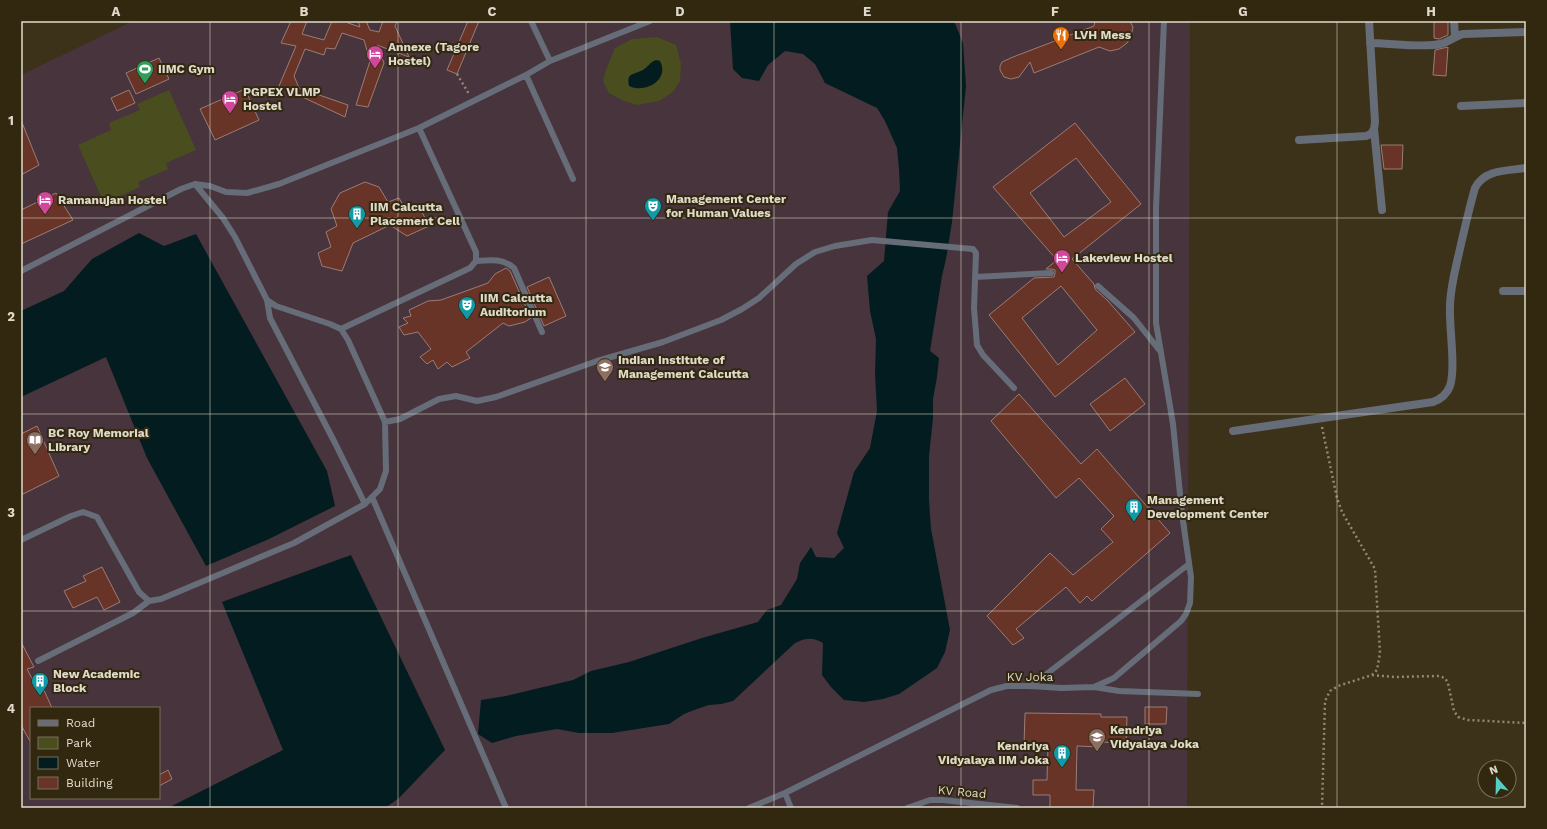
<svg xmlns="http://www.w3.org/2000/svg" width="1547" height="829" font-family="'Work Sans',sans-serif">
<rect width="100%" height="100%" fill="#3b3219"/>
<path fill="#47343d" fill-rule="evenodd" d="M133 21H1190L1187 808H21V75ZM31 708H159V798H31Z"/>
<path fill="#4a4e1e" d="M657 37 676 45 681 64 680 81 673 92 659 101 637 105 624 101 609 93 603 81 606 70 615 48 632 39Z
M169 90 196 150 166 163 168 169 138 182 140 187 104 203 78 145 111 130 109 123 140 110 137 104Z"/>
<path fill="#031c1f" d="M730 21H954L963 43 966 86 952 222 946 259 942 276 930 351 939 358 937 377 933 399V418L929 456V500L931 529 950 630 945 652 937 668 899 694 883 699 864 702 844 700 831 687 822 675 823 643C812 637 806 638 795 643L733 701 721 704 709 705 697 709 684 714 669 724 612 733H579L557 729 516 736 492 743 478 734 481 700 506 696 573 680 591 671 629 662 702 638 758 622 767 610 781 605 797 579 800 563 811 547 816 557 834 558 844 548 837 533 854 472 870 448 877 411 875 374 876 339 870 311 867 276 884 261 888 212 900 191 899 169 897 148 885 121 877 108 825 83 815 64 803 54 785 51 768 65 759 81 742 78 733 69Z
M656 60 660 61C670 80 645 94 629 86 626 72 634 75 643 70 648 67 650 62 656 60Z
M139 233 164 246 196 234 327 471 335 506 269 539 206 566 147 458 106 357 21 397V311L64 291 92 259Z
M351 555 445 750 399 798 385 808H168L283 750 222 602Z"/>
<path fill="#683428" stroke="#9c7c75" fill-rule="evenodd" d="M291 21H307L302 34 324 40 332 21H349L348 23 360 27 358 21H366L370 30 379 32 383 21H397L395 26 409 57 377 45 384 63 368 107 356 105 370 61 364 40 342 33 335 49 326 48 324 55 305 49 294 76 299 88 348 105 345 117 279 86 296 46 281 43Z
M468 21H479L457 74 447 70Z
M1095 21H1130L1133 27 1131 37 1127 43 1119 49 1110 51 1099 47 1034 73 1030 62 1019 77 1011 79 1004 77 1000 70V66L1002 62 1013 57 1094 26Z
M1434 21H1448V35L1439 39 1434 38Z
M1448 47 1446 76 1433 75 1435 50Z
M159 58 169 79 136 94 126 73Z
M245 89 259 120 215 140 200 109Z
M129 90 135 103 117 111 111 98Z
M21 120 39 165 21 175Z
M1075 123 1141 204 1072 259 1094 284 1095 289 1108 301 1135 332 1055 397 989 315 1034 278 1054 277 1055 273V270L1051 269H1046L1057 260 993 187ZM1076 158 1111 202 1064 237 1030 193ZM1061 286 1097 330 1058 365 1022 318Z
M1381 145H1403L1402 169H1384Z
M365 182 379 187 388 202 399 198 406 210 418 204 429 226 407 236 390 225 353 243 342 271 322 266 318 253 331 247 326 232 337 226 331 209 340 193Z
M56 193 73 220 21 244V210Z
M506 268 510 271 531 318 525 322 509 326 503 323 466 352 470 358 452 367 447 362 438 369 433 360 427 364 420 357 431 349 418 332 404 335 399 327 408 323 403 318 411 316 409 310 428 301 441 300 488 283 495 274Z
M549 277 566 316 544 326 527 287Z
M1125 378 1145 404 1110 431 1090 404Z
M1019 394 1081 464 1097 449 1170 533 1092 601 1087 596 1080 603 1066 587 1016 629 1024 638 1013 645 987 616 1050 553 1073 575 1113 542 1101 529 1114 516 1079 478 1056 498 991 421Z
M37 426 59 476 21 495V434Z
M102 567 120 602 104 610 97 597 73 608 64 591 86 581 83 576Z
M21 642 34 667 27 669 38 690 43 688 52 708H31V743L21 725Z
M1145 707H1167L1166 724H1145Z
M1025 713 1101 714V717H1127L1126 743 1100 742V747L1077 746 1076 790H1094L1093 808H1050V795H1033V780H1047L1048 746 1024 745Z
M168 770 172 779 159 786V775Z"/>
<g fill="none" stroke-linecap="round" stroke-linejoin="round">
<path stroke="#908975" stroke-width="2.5" stroke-dasharray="2 3" stroke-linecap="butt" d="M457 74 469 94
M1322 427 1337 498 1342 512 1375 569 1380 653 1377 670 1372 675 1338 686 1330 691 1325 701 1322 808
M1372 675 1394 677 1438 676 1445 678 1448 683 1454 711 1458 717 1468 720 1526 723"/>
<path stroke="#666d78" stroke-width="6" d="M531 21 550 61
M526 75 573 179
M476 261C490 260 502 258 514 268L542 332
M21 271 181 189 195 184 210 186 226 192 247 193 279 184 419 128 526 75 550 61 650 21
M975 277 1051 273
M1098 286 1134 318 1160 351
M267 300 270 318 335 443 365 504
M341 329 470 268 476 261V252L419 128
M385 422 400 419 439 399 456 396 477 401 496 397 597 361 663 342 721 320 742 309 759 298 796 264 815 252 835 246 872 240 973 249 976 253 974 308 977 345 983 355 1014 388
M372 497 506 808
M21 540 71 516 83 512 97 517 139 592 149 601 161 599 294 543 365 504 380 489 386 471 385 422 348 340 341 329 330 324 276 306 267 300 235 237 223 218 195 184
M38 661 133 613 149 601
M1031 686 1189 564
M1094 687 1119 691 1198 694
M785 793 791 808
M749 808 785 793 991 690 1007 686H1031L1061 688 1094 687 1114 678 1181 621 1186 614 1190 603 1191 577 1182 514 1173 424 1156 323V208L1164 21
M907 808 930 800H943L1017 808"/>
<path stroke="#666d78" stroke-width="8" d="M1454 21 1455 36
M1370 43C1389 43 1424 48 1440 44 1449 42 1455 36 1463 34L1526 32
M1461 106 1526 103
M1374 129 1382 210
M1299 140 1366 136 1371 134 1374 129 1375 122 1369 21
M1503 291H1526
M1233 431 1433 402C1441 399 1447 394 1450 386 1456 367 1449 328 1450 307 1450 289 1455 271 1459 253 1464 231 1469 209 1475 188 1485 169 1507 171 1526 168"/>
</g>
<path fill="none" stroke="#e0dacb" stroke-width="1" stroke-opacity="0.55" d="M210 21V808M398 21V808M586 21V808M774 21V808M961 21V808M1149 21V808M1337 21V808M21 218H1526M21 414H1526M21 611H1526"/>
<defs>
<g id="restaurant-pin" transform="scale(0.9)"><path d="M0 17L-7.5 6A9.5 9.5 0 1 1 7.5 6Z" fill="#e8710a" stroke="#31280f"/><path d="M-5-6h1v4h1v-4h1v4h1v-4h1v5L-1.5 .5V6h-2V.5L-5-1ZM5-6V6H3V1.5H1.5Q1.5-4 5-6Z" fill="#fff"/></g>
<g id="hotel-pin" transform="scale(0.9)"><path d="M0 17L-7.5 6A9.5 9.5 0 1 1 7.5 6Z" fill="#d1479c" stroke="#31280f"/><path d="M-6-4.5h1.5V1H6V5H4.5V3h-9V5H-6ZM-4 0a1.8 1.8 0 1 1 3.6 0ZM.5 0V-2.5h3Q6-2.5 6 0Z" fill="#fff"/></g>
<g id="stadium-pin" transform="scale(0.9)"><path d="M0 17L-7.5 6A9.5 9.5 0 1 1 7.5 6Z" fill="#2e9e5b" stroke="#31280f"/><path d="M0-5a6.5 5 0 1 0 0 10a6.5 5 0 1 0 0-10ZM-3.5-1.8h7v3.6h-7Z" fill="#fff"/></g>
<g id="theatre-pin" transform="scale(0.9)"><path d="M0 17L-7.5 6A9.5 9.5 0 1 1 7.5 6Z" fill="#0f9aa8" stroke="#31280f"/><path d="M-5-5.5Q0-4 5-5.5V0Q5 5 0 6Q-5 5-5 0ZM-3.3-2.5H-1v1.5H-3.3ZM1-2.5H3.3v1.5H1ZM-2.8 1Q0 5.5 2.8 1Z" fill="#fff"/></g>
<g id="building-pin" transform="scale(0.9)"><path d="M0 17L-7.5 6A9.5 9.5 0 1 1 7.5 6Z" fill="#0f9aa8" stroke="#31280f"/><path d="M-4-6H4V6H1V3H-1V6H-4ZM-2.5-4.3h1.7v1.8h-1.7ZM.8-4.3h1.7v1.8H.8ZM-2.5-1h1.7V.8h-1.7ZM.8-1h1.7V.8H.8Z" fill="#fff"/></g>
<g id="university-pin" transform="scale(0.9)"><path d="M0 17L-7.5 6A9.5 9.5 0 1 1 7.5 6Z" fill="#8d6e63" stroke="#31280f"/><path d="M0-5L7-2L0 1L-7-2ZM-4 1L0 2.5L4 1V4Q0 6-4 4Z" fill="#fff"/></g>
<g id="library-pin" transform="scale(0.9)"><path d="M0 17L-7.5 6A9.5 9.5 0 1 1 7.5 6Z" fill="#8d6e63" stroke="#31280f"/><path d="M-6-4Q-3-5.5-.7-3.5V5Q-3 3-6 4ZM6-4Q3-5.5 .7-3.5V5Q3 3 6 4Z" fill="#fff"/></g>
<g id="school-pin" transform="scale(0.9)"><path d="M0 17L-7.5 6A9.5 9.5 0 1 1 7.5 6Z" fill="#8d6e63" stroke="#31280f"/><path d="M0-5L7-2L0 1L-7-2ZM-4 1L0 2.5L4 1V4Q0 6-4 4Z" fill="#fff"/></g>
</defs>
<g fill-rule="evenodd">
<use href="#restaurant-pin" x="1061" y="35"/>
<use href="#hotel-pin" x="375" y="54"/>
<use href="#stadium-pin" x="145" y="69"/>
<use href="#hotel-pin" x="230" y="99"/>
<use href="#hotel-pin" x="45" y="200"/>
<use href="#theatre-pin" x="653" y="206"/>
<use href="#building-pin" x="357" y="214"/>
<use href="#hotel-pin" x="1062" y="258"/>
<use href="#theatre-pin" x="467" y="305"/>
<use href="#university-pin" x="605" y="367"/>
<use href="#library-pin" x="35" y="440"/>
<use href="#building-pin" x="1134" y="507"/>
<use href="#building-pin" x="40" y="681"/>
<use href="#school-pin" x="1097" y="737"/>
<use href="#building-pin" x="1062" y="753"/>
</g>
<g text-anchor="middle" stroke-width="4" stroke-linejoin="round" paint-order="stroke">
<g font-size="12" font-weight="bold" fill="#e0dacb" stroke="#31280f" text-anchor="start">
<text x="1074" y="39">LVH Mess</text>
<text x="388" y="51">Annexe (Tagore<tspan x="388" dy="14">Hostel)</tspan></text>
<text x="158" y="73">IIMC Gym</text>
<text x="243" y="96">PGPEX VLMP<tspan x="243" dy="14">Hostel</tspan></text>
<text x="666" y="203">Management Center<tspan x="666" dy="14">for Human Values</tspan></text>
<text x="58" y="204">Ramanujan Hostel</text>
<text x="370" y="211">IIM Calcutta<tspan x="370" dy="14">Placement Cell</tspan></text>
<text x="1075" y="262">Lakeview Hostel</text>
<text x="480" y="302">IIM Calcutta<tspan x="480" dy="14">Auditorium</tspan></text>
<text x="618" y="364">Indian Institute of<tspan x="618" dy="14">Management Calcutta</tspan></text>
<text x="48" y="437">BC Roy Memorial<tspan x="48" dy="14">Library</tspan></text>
<text x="1147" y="504">Management<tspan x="1147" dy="14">Development Center</tspan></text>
<text x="53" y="678">New Academic<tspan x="53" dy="14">Block</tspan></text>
<text x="1110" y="734">Kendriya<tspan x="1110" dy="14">Vidyalaya Joka</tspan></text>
<text x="1049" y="750" text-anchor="end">Kendriya<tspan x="1049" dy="14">Vidyalaya IIM Joka</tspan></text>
</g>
<g font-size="12" fill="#e0dacb" stroke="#31280f">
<text x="1030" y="681">KV Joka</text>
<text transform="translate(962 792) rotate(5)" y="4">KV Road</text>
</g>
</g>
<rect width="1547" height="829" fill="none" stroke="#31280f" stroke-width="44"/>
<rect x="30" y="707" width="130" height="92" fill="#31280f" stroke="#776f5a"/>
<rect x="38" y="720" width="20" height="6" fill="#666d78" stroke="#776f5a"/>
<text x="66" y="727" font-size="12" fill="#e0dacb">Road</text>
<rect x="38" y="737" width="20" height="12" fill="#4a4e1e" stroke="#776f5a"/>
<text x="66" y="747" font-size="12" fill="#e0dacb">Park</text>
<rect x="38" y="757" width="20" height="12" fill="#031c1f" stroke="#776f5a"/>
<text x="66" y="767" font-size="12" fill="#e0dacb">Water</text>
<rect x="38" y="777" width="20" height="12" fill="#683428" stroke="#776f5a"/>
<text x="66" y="787" font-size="12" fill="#e0dacb">Building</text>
<g transform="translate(1497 779) rotate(340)"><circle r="19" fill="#31280f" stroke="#776f5a"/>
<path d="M0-3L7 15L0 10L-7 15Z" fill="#57cec1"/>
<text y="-6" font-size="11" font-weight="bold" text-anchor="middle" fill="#e0dacb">N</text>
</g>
<rect x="22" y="22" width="1503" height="785" fill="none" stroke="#e0dacb" stroke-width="1.5"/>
<g font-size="13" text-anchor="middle" font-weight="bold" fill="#e0dacb">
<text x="116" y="16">A</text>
<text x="304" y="16">B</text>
<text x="492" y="16">C</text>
<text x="680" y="16">D</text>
<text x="867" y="16">E</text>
<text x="1055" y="16">F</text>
<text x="1243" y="16">G</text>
<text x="1431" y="16">H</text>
<text x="11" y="125">1</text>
<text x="11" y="321">2</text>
<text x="11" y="517">3</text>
<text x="11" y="713">4</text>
</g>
</svg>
